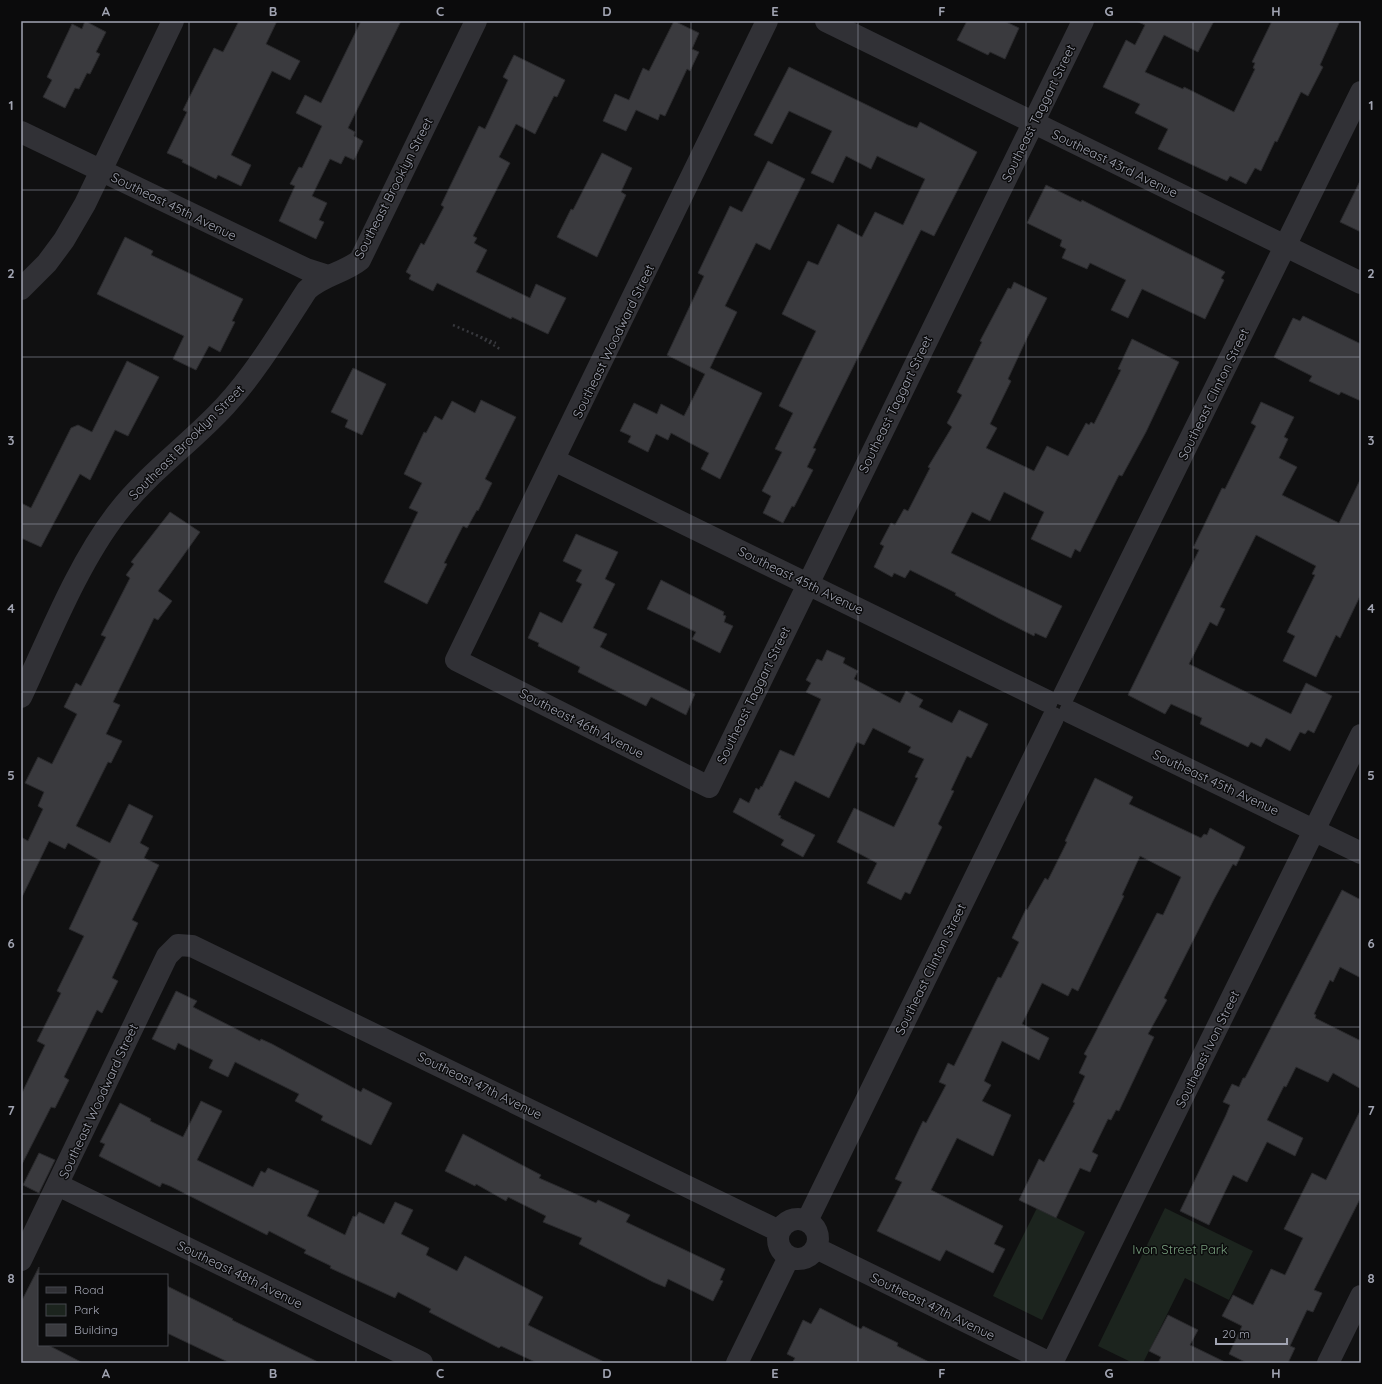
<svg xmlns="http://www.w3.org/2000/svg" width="1382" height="1384" font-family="Quicksand,sans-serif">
<rect width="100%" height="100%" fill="#101011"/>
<path fill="#1c241e" d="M1037 1208 1085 1232 1042 1320 993 1296Z
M1165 1208 1253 1251 1229 1300 1185 1278 1143 1363H1133L1098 1346Z"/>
<path fill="#3a3a3e" stroke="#2a2a2d" d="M85 21 106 32 96 52 100 54 90 74 87 73 79 89 75 88 65 108 43 97 52 80 47 77 72 24 82 29Z
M239 21H277L266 44 300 61 290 80 272 71 231 155 251 165 241 186 218 175 216 179 182 162 183 160 167 153 187 112 183 110 214 48 223 52Z
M361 21H401L348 128 355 132 354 136 363 141 354 160 345 156 341 164 330 159 312 196 327 203 319 220 324 222 316 239 279 221 295 186 290 184 299 167 302 168 322 126 296 113 305 95 321 103Z
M674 21 699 33 692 49 699 52 690 71 687 69 665 116 660 114 658 120 636 110 626 131 603 121 615 94 629 100 643 68 649 71Z
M967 21H1004L1019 28 1005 59 990 52 988 55 957 40Z
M1136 21H1214L1198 52 1164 35 1145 72 1183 89 1184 87 1234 112 1255 69 1253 68 1255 63 1252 62 1272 21H1340L1320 65 1323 67 1308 96 1301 92 1277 142 1275 141 1261 171 1255 168 1246 184 1230 176 1227 181 1158 149 1168 129 1135 113 1140 104 1103 87 1126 40 1135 45 1145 25Z
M514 55 565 80 557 97 554 96 535 134 516 124 499 157 510 163 473 236 477 238 474 243 487 250 476 272 530 298 536 284 566 298 548 334 512 317 511 319 437 283 433 291 409 279 411 275 406 272 421 243 424 245 444 207 441 205 479 126 485 129 508 80 503 77Z
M789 67 908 125 917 128 920 122 977 152 934 236 921 230 813 448 816 449 807 467 813 470 794 507 792 506 783 523 763 513 771 496 762 491 782 452 775 449 793 413 779 406 816 331 782 314 808 261 818 265 838 224 862 237 875 212 903 225 925 179 877 156 871 169 846 156 833 183 811 173 832 131 789 111 772 144 754 135Z
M602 153 632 168 621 192 626 195 597 257 557 237 571 209 573 210Z
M768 161 805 179 770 250 756 243 725 306 737 312 710 368 762 393 720 479 701 469 709 453 671 433 668 440 656 434 648 452 628 442 631 436 620 431 634 403 657 414 661 404 684 416 705 374 667 355 704 276 698 273 730 206 742 212Z
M1361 179V232L1340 222Z
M1046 185 1081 202 1082 200 1225 272 1221 278 1224 280 1205 319 1142 289 1128 318 1111 310 1126 280 1090 263 1087 269 1062 258 1066 249 1060 246 1062 240 1027 223Z
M125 237 153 251 151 255 243 299 232 321 235 322 220 352 209 346 196 370 173 359 184 336 97 294Z
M1014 282 1047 298 1027 338 1008 379 1011 381 990 424 997 428 986 448 1034 471 1047 446 1068 456 1086 423 1089 425 1091 422 1094 424 1121 370 1118 369 1132 339 1179 362 1146 432 1122 476 1119 475 1080 552 1075 549 1071 558 1031 539 1044 512 1004 492 990 521 972 512 951 553 1062 606 1046 638 1035 633 1034 636 1000 619 955 595 956 593 910 570 905 578 894 573 892 577 874 567 884 546 880 544 891 523 895 525 904 509 908 511 930 468 928 467 952 427 947 423 962 395 957 392 982 342 980 341 1008 288 1011 289Z
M1303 316 1361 344V401L1341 392 1339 395 1309 381 1312 376 1274 357 1293 318 1300 321Z
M127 361 159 377 128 436 115 430 90 480 80 474 41 547 21 538V503L31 508 71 428 78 425 92 432Z
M353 368 386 384 362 435 345 427 348 420 331 412Z
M481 400 516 417 485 479 492 483 478 511 477 510 467 528 463 526 444 563 447 564 427 604 384 582 418 512 409 508 422 483 404 474 424 432 426 433 435 416 442 420 452 401 475 413Z
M1261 402 1294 417 1284 437 1288 439 1279 458 1297 467 1282 495 1339 523 1361 478V594L1340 638 1336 635 1316 677 1283 661 1295 636 1287 632 1315 575 1312 574 1316 566 1256 535 1220 607 1225 609 1217 626 1210 622 1189 664 1291 714 1306 683 1332 696 1314 733 1308 730 1305 734 1300 732 1290 751 1266 738 1261 747 1251 742 1248 747 1200 724 1202 718 1171 704 1165 714 1128 695 1199 550 1193 548 1222 488 1225 489 1256 426 1251 423Z
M170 512 200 532 158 591 172 601 158 620 154 618 113 702 120 705 106 734 122 741 111 763 108 762 76 826 110 843 129 804 153 816 140 843 149 848 144 858 159 865 132 920 138 923 112 978 118 981 102 1013 97 1010 64 1077 69 1080 55 1108 51 1107 21 1166V1095L45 1045 37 1041 61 993 57 991 84 936 69 929 101 861 68 843 65 849 49 841 21 899V837L28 841 43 809 38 806 44 792 25 783 38 757 52 764 77 714 64 707 76 683 81 686 106 637 101 635 130 578 126 575 134 564 131 562Z
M576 534 618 552 605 579 615 584 593 628 607 634 600 647 695 694 686 715 651 697 646 706 578 672 580 667 538 646 539 643 528 638 540 612 562 623 582 584 576 581 582 570 563 561Z
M661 580 724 612 723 615 726 616 724 622 733 626 720 653 692 639 696 632 647 609Z
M827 650 845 658 843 663 858 671 854 679 900 703 906 691 923 700 919 707 952 723 959 710 988 724 971 758 967 756 951 790 954 791 938 824 942 827 910 894 905 892 901 900 867 883 877 863 837 842 854 808 894 827 918 778 915 777 924 759 908 752 911 747 873 728 864 745 857 742 829 798 795 781 778 815 781 816 780 818 815 835 803 857 781 845 784 840 733 812 740 798 749 803 756 788 759 790 761 786 762 787 780 750 794 756 821 699 806 692 811 683 806 680 817 659 822 661Z
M1095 778 1133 797 1129 804 1201 838 1204 834 1207 835 1210 828 1245 847 1236 866 1233 864 1214 899 1164 998 1167 1000 1148 1034 1154 1037 1119 1111 1116 1110 1111 1120 1108 1119 1092 1152 1098 1155 1090 1172 1080 1168 1056 1218 1019 1200 1039 1159 1044 1162 1075 1103 1073 1102 1085 1076 1079 1073 1087 1056 1084 1054 1090 1043 1157 913 1163 915 1181 877 1140 856 1122 895 1124 896 1078 991 1072 988 1068 996 1042 983 1022 1024 1049 1038 1039 1060 1002 1041 984 1081 991 1085 982 1101 1011 1115 993 1156 957 1138 931 1190 1003 1226 994 1244 1005 1249 993 1273 946 1250 940 1261 877 1231 902 1182 895 1179 923 1121 926 1123 946 1085 939 1082 948 1063 954 1066 998 977 1001 978 1019 942 1012 938 1026 909 1027 910 1045 878 1048 880 1067 842 1065 841Z
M1342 890 1361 900V978L1340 967 1333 982 1330 980 1314 1014 1316 1015 1315 1018 1361 1041V1089L1333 1073 1328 1082 1296 1067 1286 1087 1284 1086 1267 1120 1303 1138 1295 1156 1267 1142 1247 1182 1233 1175 1209 1225 1180 1211 1226 1115 1230 1105 1223 1102 1232 1084 1239 1087 1243 1078H1245Z
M176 991 197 1001 193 1007 260 1041 261 1039 272 1044 361 1092 363 1088 392 1103 371 1145 321 1120 323 1116 295 1101 299 1094 235 1062 228 1077 209 1068 213 1060 178 1043 175 1050 152 1039Z
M201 1101 222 1111 197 1160 253 1187 261 1171 265 1173 268 1168 319 1191 307 1216 345 1235 353 1216 356 1217 359 1212 384 1224 395 1202 413 1210 401 1234 429 1248 426 1255 457 1271 465 1256 543 1297 528 1325 606 1363H537L501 1346 499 1348 429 1312 431 1309 398 1292 395 1298 330 1268 331 1266 304 1253 306 1250 269 1231 267 1235 170 1186 162 1183 160 1187 99 1156 105 1144 100 1142 120 1103 151 1119 150 1121 183 1137Z
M1361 1109V1197L1314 1290 1322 1293 1313 1312 1307 1310 1290 1346 1295 1348 1288 1363H1247L1229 1354 1242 1326 1222 1316 1233 1295 1253 1305 1271 1269 1285 1275 1303 1238 1284 1229 1312 1173 1326 1180Z
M463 1134 541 1175 539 1178 596 1203 598 1200 630 1215 626 1222 725 1269 720 1280 723 1281 713 1301 668 1279 665 1287 653 1282 579 1244 582 1238 543 1222 546 1216 508 1197 506 1201 476 1184 475 1186 445 1171Z
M39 1153 55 1160 39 1193 23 1185Z
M39 1267V1345H48L83 1363H21V1302Z
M167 1286 233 1319 232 1320 320 1363H230L167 1333Z
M820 1308 861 1329 863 1326 898 1343 897 1346 931 1363H792L795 1358 787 1354 803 1320 811 1324Z
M1168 1315 1198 1330 1190 1345 1227 1363H1158L1161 1357 1149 1351Z"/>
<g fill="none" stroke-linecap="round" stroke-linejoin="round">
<path stroke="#37383d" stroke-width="2.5" stroke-dasharray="2 3" stroke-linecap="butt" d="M453 325 476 335 500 349
M476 335 496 343"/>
<path stroke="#313136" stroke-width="22" d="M767 21 456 660 709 787 1083 21
M826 21 1361 283
M21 132 306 269 328 276
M21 289 47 263 64 240 85 204 173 21
M554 460 1047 701
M1064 695 1361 92
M21 697C49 637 78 563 118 512 149 472 191 443 225 406 257 371 281 330 307 290 323 275 344 273 360 260L476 21
M1070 712 1361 853
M58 1185 422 1363
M778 1239a20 20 0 1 1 40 0a20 20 0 1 1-40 0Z
M807 1221 1053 718
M816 1248 1050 1363
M21 1260 167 956 178 945 192 946 779 1231
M737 1363 789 1257
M1052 1363 1361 735
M1328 1363 1361 1296"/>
</g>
<path fill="none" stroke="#a1a4b2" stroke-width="1" stroke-opacity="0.55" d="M189 21V1363M356 21V1363M524 21V1363M691 21V1363M858 21V1363M1026 21V1363M1193 21V1363M21 190H1361M21 357H1361M21 524H1361M21 692H1361M21 860H1361M21 1027H1361M21 1194H1361"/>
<g text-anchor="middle" stroke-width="3" stroke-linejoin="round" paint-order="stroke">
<g font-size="13" fill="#a1a4b2" stroke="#0b0b0c">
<text transform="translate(1038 113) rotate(-64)" y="5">Southeast Taggart Street</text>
<text transform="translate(1115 163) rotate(26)" y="5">Southeast 43rd Avenue</text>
<text transform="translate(393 188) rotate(-63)" y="5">Southeast Brooklyn Street</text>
<text transform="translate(174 206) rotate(26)" y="5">Southeast 45th Avenue</text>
<text transform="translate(613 341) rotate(-64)" y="5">Southeast Woodward Street</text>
<text transform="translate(1213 394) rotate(-64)" y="5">Southeast Clinton Street</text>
<text transform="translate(895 404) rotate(-64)" y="5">Southeast Taggart Street</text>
<text transform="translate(186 442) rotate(-45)" y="5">Southeast Brooklyn Street</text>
<text transform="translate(801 580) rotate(26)" y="5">Southeast 45th Avenue</text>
<text transform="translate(753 695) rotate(-64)" y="5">Southeast Taggart Street</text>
<text transform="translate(582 723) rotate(27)" y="5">Southeast 46th Avenue</text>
<text transform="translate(1216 782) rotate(25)" y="5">Southeast 45th Avenue</text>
<text transform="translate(930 969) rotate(-64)" y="5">Southeast Clinton Street</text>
<text transform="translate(1207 1049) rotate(-64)" y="5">Southeast Ivon Street</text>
<text transform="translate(480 1085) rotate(26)" y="5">Southeast 47th Avenue</text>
<text transform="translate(98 1101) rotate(-65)" y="5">Southeast Woodward Street</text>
<text transform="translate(240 1274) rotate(26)" y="5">Southeast 48th Avenue</text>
<text transform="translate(933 1306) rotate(26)" y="5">Southeast 47th Avenue</text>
</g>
<g font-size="13" fill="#779e7d" stroke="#0b0b0c">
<text x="1180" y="1254">Ivon Street Park</text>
</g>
</g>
<rect width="1382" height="1384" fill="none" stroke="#0b0b0c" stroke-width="44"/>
<rect x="38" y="1274" width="130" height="72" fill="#0b0b0c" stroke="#47484e"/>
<rect x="46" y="1287" width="20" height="6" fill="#313136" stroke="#47484e"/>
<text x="74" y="1294" font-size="12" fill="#a1a4b2">Road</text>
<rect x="46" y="1304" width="20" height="12" fill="#1c241e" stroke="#47484e"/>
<text x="74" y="1314" font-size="12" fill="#a1a4b2">Park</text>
<rect x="46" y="1324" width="20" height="12" fill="#3a3a3e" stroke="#47484e"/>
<text x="74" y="1334" font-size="12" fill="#a1a4b2">Building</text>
<path d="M1216 1338v6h71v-6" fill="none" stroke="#a1a4b2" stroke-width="2"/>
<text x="1222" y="1338" font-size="12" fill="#a1a4b2" stroke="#0b0b0c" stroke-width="3" paint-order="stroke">20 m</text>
<rect x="22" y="22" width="1338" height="1340" fill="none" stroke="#a1a4b2" stroke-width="1.5"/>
<g font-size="13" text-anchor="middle" font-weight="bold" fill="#a1a4b2">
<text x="106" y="16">A</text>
<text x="273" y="16">B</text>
<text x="440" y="16">C</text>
<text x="607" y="16">D</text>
<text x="775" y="16">E</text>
<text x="942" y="16">F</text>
<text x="1109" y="16">G</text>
<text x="1276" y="16">H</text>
<text x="11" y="110">1</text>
<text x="1371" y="110">1</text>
<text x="11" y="278">2</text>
<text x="1371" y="278">2</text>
<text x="11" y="445">3</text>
<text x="1371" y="445">3</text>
<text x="11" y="613">4</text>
<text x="1371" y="613">4</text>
<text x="11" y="780">5</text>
<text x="1371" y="780">5</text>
<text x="11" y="948">6</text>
<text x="1371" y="948">6</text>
<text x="11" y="1115">7</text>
<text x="1371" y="1115">7</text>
<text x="11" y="1283">8</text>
<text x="1371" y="1283">8</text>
<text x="106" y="1378">A</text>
<text x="273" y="1378">B</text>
<text x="440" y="1378">C</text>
<text x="607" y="1378">D</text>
<text x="775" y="1378">E</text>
<text x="942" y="1378">F</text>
<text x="1109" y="1378">G</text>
<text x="1276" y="1378">H</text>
</g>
</svg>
